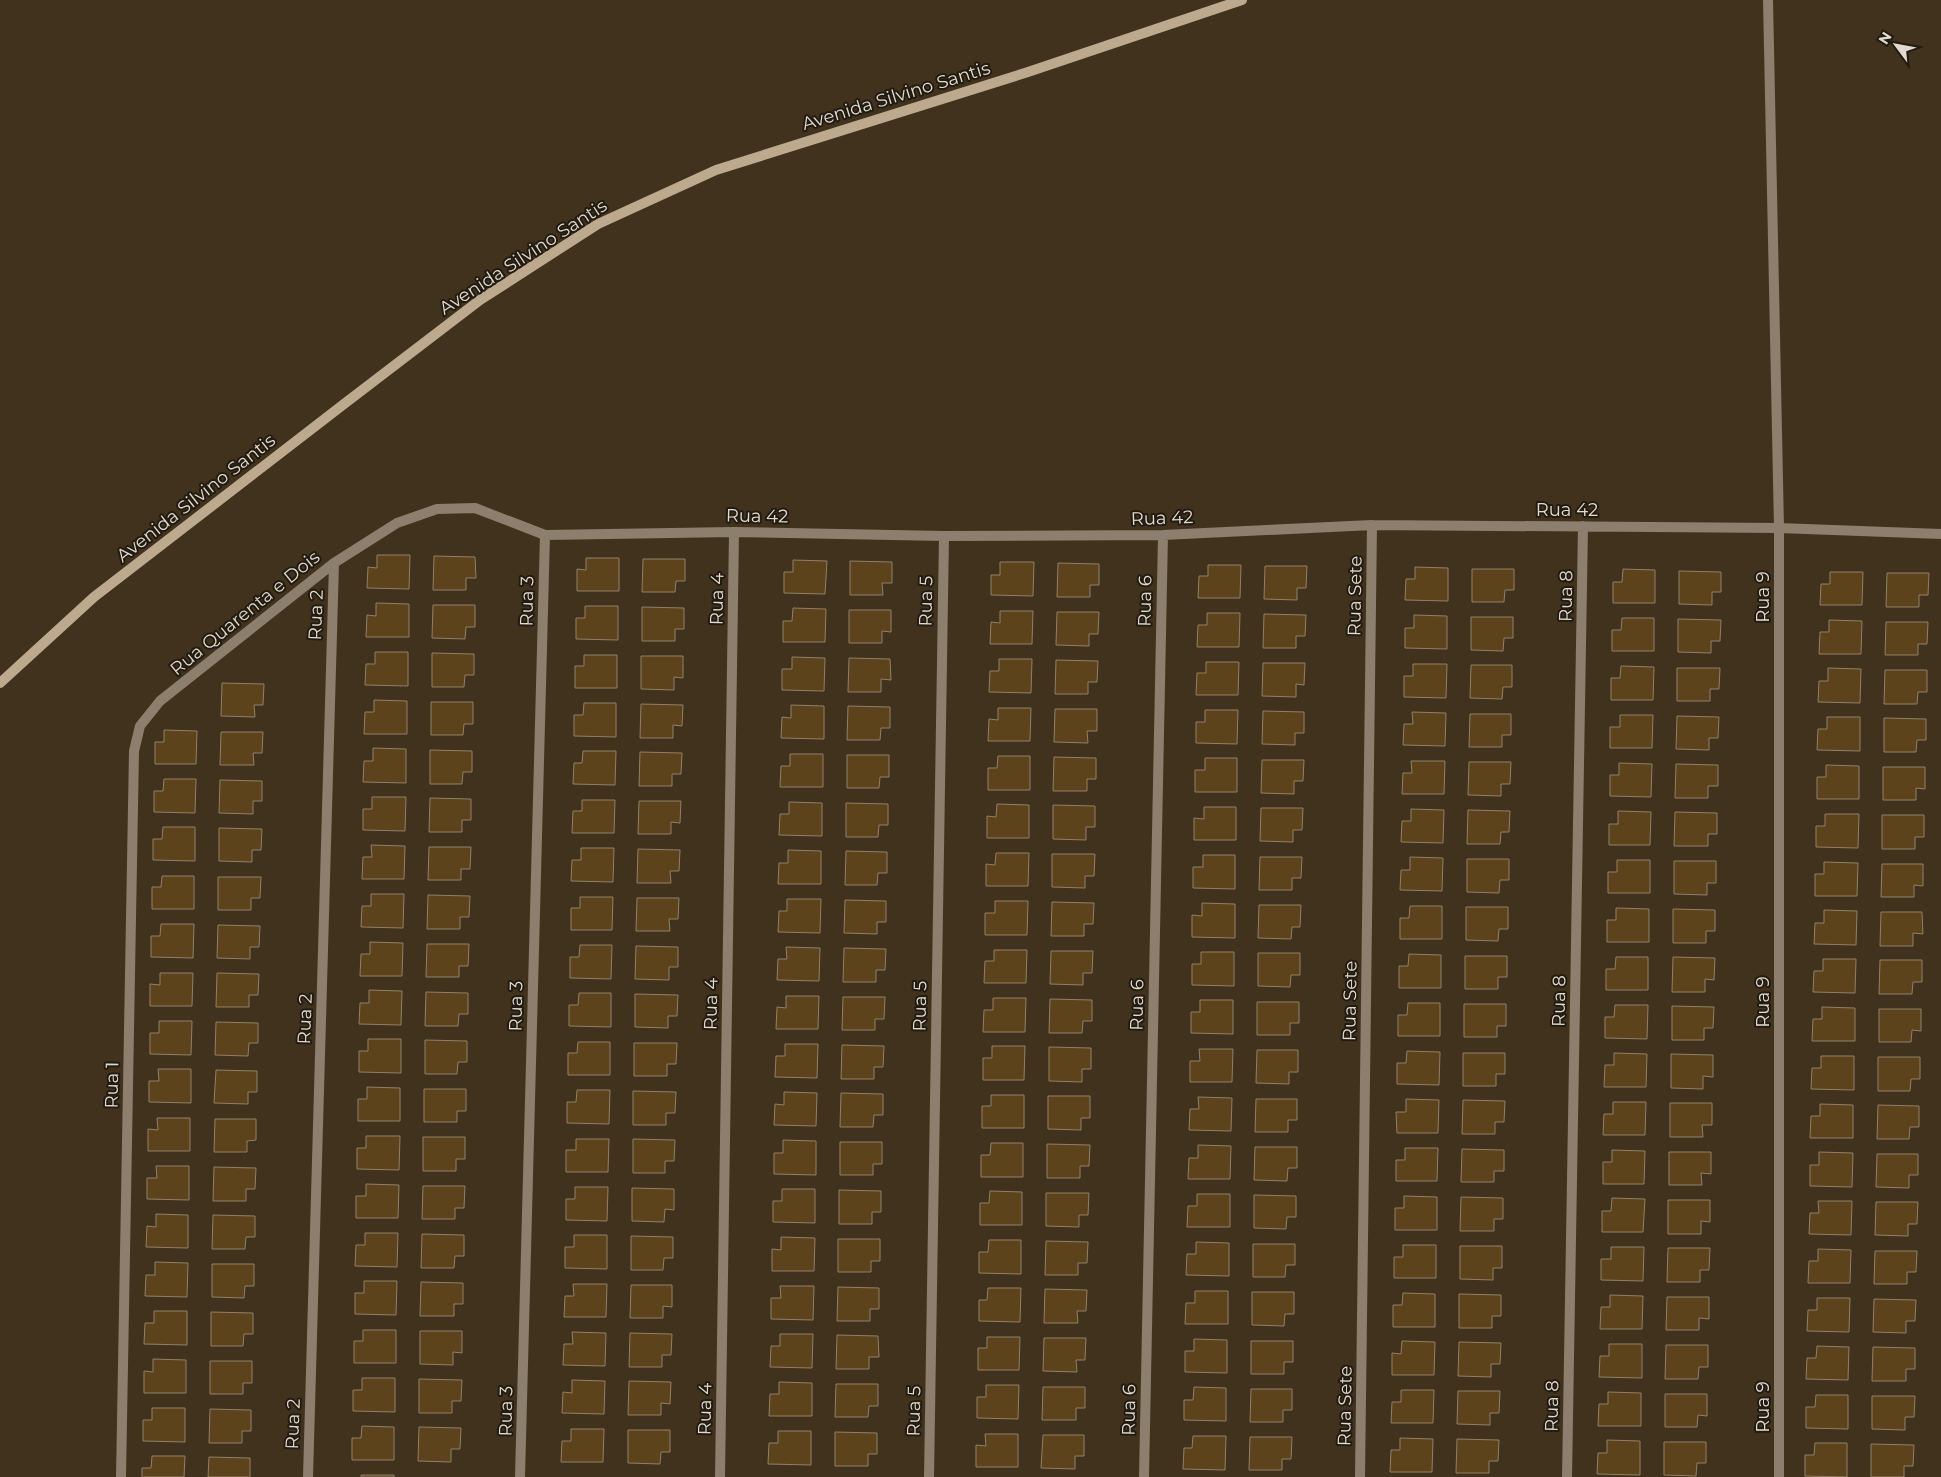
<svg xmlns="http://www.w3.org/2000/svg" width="1941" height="1477" font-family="Montserrat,sans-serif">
<rect width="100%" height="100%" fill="#41321d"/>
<path fill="#5d431c" stroke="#918068" d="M377 555H410L409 589 367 588 368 567 377 568Z
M434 556 475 557 476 578H466V590H433Z
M586 558H619V591H577V569L586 570Z
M643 559H685V581H676L675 592H642Z
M793 560 827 561 825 594 784 593V572H793Z
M850 561 892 562V583H882L883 595H850Z
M1000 562H1034L1033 596 991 595V575H1000Z
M1058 563 1099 564V585H1090V597H1057Z
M1208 565H1241L1240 598H1198L1199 576H1208Z
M1265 566H1307L1306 588H1297V600L1264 599Z
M1415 567 1448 568V601L1405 600 1406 579H1415Z
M1472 569H1514V590H1505L1504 602H1472Z
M1623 569 1655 570V603H1613V582H1622Z
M1679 571 1721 572V592H1712V605L1679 604Z
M1830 572H1863L1862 605H1820L1821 584H1830Z
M1887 573H1929L1928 595H1919V607H1886Z
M376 603 409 604V637H366L367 615 376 616Z
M433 605H475V627H466L465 639 432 638Z
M585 606H618V640L576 639V618H585Z
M642 607 684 608V629H675V641H642Z
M793 608 826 609 825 642H783V621H792Z
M849 610H891V632L882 631V643H849Z
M1000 611H1033L1032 644H990L991 622 1000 623Z
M1057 612H1099L1098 634H1089V646L1056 645Z
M1207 613H1240L1239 647H1197L1198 625H1207Z
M1264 614 1306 615 1305 636H1296V648H1263Z
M1414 615 1447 616V649L1405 648V628H1414Z
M1471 617H1513V638H1504L1503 651 1471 650Z
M1622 618H1654V651H1612V630H1621Z
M1678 619 1721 620 1720 641H1711V653L1678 652Z
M1829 620 1862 621 1861 654H1819L1820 632H1829Z
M1886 622H1928L1927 644H1918V655H1885Z
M375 652H408V686L365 685 366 664H375Z
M432 653 474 654V675H465L464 687H432Z
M584 655H617V688H575V666H584Z
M641 656H683V678L674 677V690L641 689Z
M792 657 825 658 824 691 782 690V669H792Z
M849 658 890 659 891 680 881 679V692H848Z
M999 659H1032L1031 693 989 692 990 671H999Z
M1056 660 1098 661 1097 682H1088V694H1055Z
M1206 662H1239L1238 695H1196L1197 673H1206Z
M1263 663H1305L1304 685 1296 684V697L1262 696Z
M1413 664H1447L1446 698 1404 697V676H1413Z
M1471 665H1512V687H1503L1502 699 1470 698Z
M1621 666 1654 667 1653 700H1611V678H1620Z
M1677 668H1720L1719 689H1710V701H1677Z
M1828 668 1861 669 1860 703 1818 702 1819 681H1828Z
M1885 670H1927V692H1918L1917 704H1884Z
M222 683 264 684 263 705H254L255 717 221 716Z
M374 700 407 701V734H364L365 712H374Z
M431 702H473V724H464L463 735H431Z
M584 703H616V737L574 736V715H583Z
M641 704 683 705 682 726 673 725V738H640Z
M791 705 824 706V739L781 738 782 717 791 718Z
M848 706 890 707V728H881L880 740H847Z
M998 708H1031L1030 741H988L989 719 998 720Z
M1055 709H1097V731H1087L1088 743 1054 742Z
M1205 710H1238L1237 744 1196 743V722H1205Z
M1263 711 1304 712V733H1295V745L1262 744Z
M1412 712 1446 713 1445 746 1403 745 1404 724H1413Z
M1470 714H1511V735H1502V747H1469Z
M1620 715H1653L1652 748H1610V727H1620Z
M1677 716 1719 717 1718 738H1709V750L1676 749Z
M1827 717H1860V751L1817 750 1818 729H1827Z
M1884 718 1926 719V740H1917L1916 752H1884Z
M164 730 197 731 196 764H155V742H164Z
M221 732H263L262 753H253L254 765H220Z
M373 748 406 749V783L363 782 364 761H373Z
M430 750 472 751V772H463L462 784H430Z
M583 751H616L615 785 573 784 574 763H582Z
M640 752 682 753 681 774H672V786H639Z
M790 754H823V787H780L781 766H790Z
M847 755H889V777H880L879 788H847Z
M998 756H1030V790H988V768H997Z
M1054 757 1096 758V779H1087V791H1053Z
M1205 758H1237V792H1195V770H1205Z
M1262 760H1304L1303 781H1294V794L1261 793Z
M1411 761H1445L1444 794H1402L1403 773H1412Z
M1469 762H1511L1510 784H1501V796L1468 795Z
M1619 763 1652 764 1651 797 1610 796V775H1619Z
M1676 764 1718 765V786H1708V798H1675Z
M1826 765 1859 766V799H1817V777H1826Z
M1883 767H1925V789L1916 788V800H1883Z
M164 779H196L195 813 154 812V791H163Z
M220 780 262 781V801H253V814L219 813Z
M372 797H406L405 831 363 830V809H372Z
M430 798 471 799V820H462V832H429Z
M582 800H615L614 833H572L573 811H582Z
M639 801H681L680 823 671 822V834H638Z
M789 802 822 803V836L779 835 780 814H789Z
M846 803 888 804V825H879L878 837H846Z
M997 804 1029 805V838H987V816L996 817Z
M1053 805 1095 806V827H1086V840L1053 839Z
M1204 807H1236V840H1194V818L1204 819Z
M1261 808H1303L1302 830H1293V842L1260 841Z
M1411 809 1444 810 1443 843 1401 842 1402 821H1411Z
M1468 810 1510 811 1509 832H1501L1500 844H1467Z
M1618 811 1651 812 1650 845H1609V824H1618Z
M1675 812 1717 813V834H1708V846H1674Z
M1825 814H1859L1858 848 1816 847V826H1825Z
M1882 815H1924V837H1915V849H1882Z
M163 827H195V861L153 860V839H162Z
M219 828 262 829 261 850H252V862L219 861Z
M371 845 405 846 404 879H362L363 857H372Z
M429 847H471L470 869H461V880H428Z
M581 848H614L613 882 571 881 572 860H581Z
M638 849 680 850 679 871H670L671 883H637Z
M788 850 821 851V884H778L779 863H788Z
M846 851 887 852V873H878L877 885H845Z
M996 853H1029L1028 886H986V864L995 865Z
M1052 854H1095L1094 876H1085V888L1052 887Z
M1203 855H1235V889L1193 888V867H1203Z
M1260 857H1302L1301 878H1292V890H1259Z
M1410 857 1443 858 1442 891 1400 890 1401 870H1410Z
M1467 859H1509V880H1500L1499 893 1467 892Z
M1617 860H1650V893H1608V872H1617Z
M1674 861H1716V883H1707V895L1674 894Z
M1824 862 1858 863 1857 896H1815V874H1824Z
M1882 864H1923V886L1914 885V897H1881Z
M162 876H194V909H152V887H161Z
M218 877H261L260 898H251V910H218Z
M371 894H404L403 928 361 927 362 906H371Z
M428 895 470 896 469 917H460V929H427Z
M580 897H613L612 930H571V908H580Z
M637 898H679L678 919H669L670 931H636Z
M787 899H821L820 933 778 932 779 911H787Z
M845 900 886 901V922H877V934L844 933Z
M995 901H1028L1027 935H985V913H995Z
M1052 902 1094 903 1093 924H1084V936H1051Z
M1202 903 1235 904V938L1192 937V915L1202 916Z
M1259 905H1301L1300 927H1292L1291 939 1258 938Z
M1410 906H1442V939H1400V918H1409Z
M1466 907H1508V929H1499L1498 941 1466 940Z
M1616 908 1649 909V942H1607V920H1616Z
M1673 909 1715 910V931H1706V943H1673Z
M1824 910 1857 911 1856 945 1814 944 1815 923H1824Z
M1881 912H1922L1923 934 1913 933V946H1880Z
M161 924H194L193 958 151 957V936H160Z
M218 925 260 926 259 947H250V959L217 958Z
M370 942 403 943 402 976H360L361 954H370Z
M427 944H469L468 966H459V977H426Z
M580 945H612L611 979 570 978V957H579Z
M636 946 678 947V967H669V980L635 979Z
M786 947 820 948 819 981 777 980 778 959H787Z
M844 948 886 949 885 970H876V982H843Z
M994 950H1027L1026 983H984L985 961H994Z
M1051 951H1093L1092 973H1083V985L1050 984Z
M1201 952H1234V986L1192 985V964H1201Z
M1258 953H1300V975H1291L1290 987 1258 986Z
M1409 954 1441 955V988H1399V966H1408Z
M1465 956H1507V977H1498V989H1465Z
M1616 957H1648V990H1606V969H1615Z
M1673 957 1715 958 1714 980 1705 979V992H1672Z
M1823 959H1856L1855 993 1813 992 1814 971H1823Z
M1880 960H1922V982H1913L1912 994H1879Z
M160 973H193L192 1006H150V984L160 985Z
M217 973 259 974 258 995H249V1007H216Z
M369 990 402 991 401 1025 359 1024 360 1003H369Z
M426 992 468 993V1014H459L458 1026H425Z
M579 993H611V1027L569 1026V1005H578Z
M635 994 678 995 677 1016H668V1028L635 1027Z
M786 996H819L818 1029H776L777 1007 786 1008Z
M843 997H885L884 1019H875V1030H842Z
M993 998H1026L1025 1032H983L984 1010H993Z
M1050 999 1092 1000V1021H1083L1082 1033H1049Z
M1200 1000H1233V1034L1191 1033V1012H1200Z
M1257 1002H1299V1023H1290V1035H1257Z
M1408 1003H1440V1036H1398V1015H1407Z
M1464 1004H1506V1026H1497V1037H1464Z
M1615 1005H1648L1647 1039 1605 1038V1017H1614Z
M1672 1006 1714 1007 1713 1028H1704V1040H1672Z
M1822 1007 1855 1008V1041H1812L1813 1019H1822Z
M1879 1009H1921V1031L1912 1030 1911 1042H1879Z
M159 1021H192L191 1055 150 1054V1033H159Z
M216 1022 258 1023V1043H249L248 1056 215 1055Z
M368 1039H401V1073L359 1072V1051H368Z
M425 1040 467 1041V1062H458L457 1074H425Z
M578 1042H610V1075H568V1053H577Z
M634 1043H677L676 1064H667V1076H634Z
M785 1044H818L817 1078 775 1077 776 1056H785Z
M842 1045 884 1046 883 1067H874V1079H841Z
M992 1046H1025L1024 1080H983V1058H992Z
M1049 1047 1091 1048V1069H1082V1082L1049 1081Z
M1199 1049H1233L1232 1082H1190V1061H1200Z
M1257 1050H1298V1072H1289V1084L1256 1083Z
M1407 1051 1440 1052 1439 1085 1397 1084V1063H1406Z
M1463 1053H1505V1074H1496V1086H1463Z
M1614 1053 1647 1054 1646 1087H1604L1605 1065H1614Z
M1671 1054 1713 1055V1077L1703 1076V1089L1671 1088Z
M1821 1056H1854V1090L1811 1089 1812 1068H1821Z
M1878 1057H1920V1079H1911L1910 1091H1878Z
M158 1069H191V1103L149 1102V1081H159Z
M216 1070 257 1071V1092H248V1104L214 1103Z
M367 1087 400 1088V1121H358V1099H367Z
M424 1089H466V1111H457V1122H424Z
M577 1090H610L609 1124 567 1123V1102H576Z
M633 1091 676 1092 675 1113H666V1125H633Z
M784 1092 817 1093 816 1126 774 1125 775 1104 784 1105Z
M841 1093 883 1094V1115H874L873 1127H840Z
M991 1095H1024V1128H982V1106H991Z
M1048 1096H1090V1118H1081V1130L1048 1129Z
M1198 1097 1232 1098 1231 1131 1189 1130 1190 1109H1199Z
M1256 1099H1297V1120H1288V1132H1255Z
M1406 1099 1439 1100 1438 1133H1397L1396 1112H1406Z
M1463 1100 1505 1101 1504 1122H1495V1134H1462Z
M1613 1102H1646L1645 1135H1603L1604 1114H1613Z
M1670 1103H1712V1125H1702L1703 1137H1670Z
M1820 1104 1853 1105V1138H1810L1811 1116H1820Z
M1878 1105 1919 1106V1127H1910L1909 1139H1877Z
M157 1118H190V1151H148V1129L158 1130Z
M215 1119H256V1140L247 1141V1152H214Z
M366 1136H400L399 1170 357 1169V1148H366Z
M423 1137H465V1159H456V1171H423Z
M576 1139H609L608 1172H566V1150H576Z
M633 1139 675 1140 674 1161H665V1173H633Z
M783 1140 816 1141V1175L774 1174V1153H783Z
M840 1142H882V1164H873V1175H840Z
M991 1143H1023V1177H981V1155H990Z
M1047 1144 1090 1145 1089 1166H1080V1178H1047Z
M1198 1145 1231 1146 1230 1179H1188L1189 1158H1198Z
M1255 1147H1297V1168H1288L1287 1181 1254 1180Z
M1405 1148H1438L1437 1181H1396V1160H1405Z
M1462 1149 1504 1150V1171H1494V1182H1461Z
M1612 1150 1645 1151 1644 1184H1603V1162H1612Z
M1669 1152H1711V1174L1701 1173 1702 1185H1669Z
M1819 1152 1853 1153 1852 1187 1810 1186V1165H1819Z
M1877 1154H1918V1175H1909V1188L1876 1187Z
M156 1166H189V1200L147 1199V1178H157Z
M214 1167 256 1168 255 1189H246V1201H213Z
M366 1184 399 1185 398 1218H356V1196H366Z
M423 1186H465L464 1208H455V1219H422Z
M575 1187H608L607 1221 566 1220V1199H575Z
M632 1188 674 1189V1210L665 1209 664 1222 632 1221Z
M782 1189H815V1223L773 1222V1201H782Z
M839 1190 881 1191V1212H872V1224H839Z
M990 1191 1022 1192V1225H980V1203H989Z
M1046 1193H1089L1088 1215H1079V1227L1046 1226Z
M1197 1194H1230V1227H1187L1188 1206H1197Z
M1254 1195 1296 1196V1217H1287L1286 1229 1254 1228Z
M1404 1196 1437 1197V1230H1395V1208H1404Z
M1461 1197 1503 1198V1219H1494V1231H1460Z
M1612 1198 1645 1199 1643 1232H1602V1211H1611Z
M1668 1200H1710V1222L1701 1221V1234H1668Z
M1818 1201H1852L1851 1235 1809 1234 1810 1213H1819Z
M1876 1202H1918L1917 1224H1908V1236L1875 1235Z
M156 1214 188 1215V1248L146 1247 147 1226 156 1227Z
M213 1215 255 1216V1237H246L245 1249H212Z
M365 1233H398L397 1267 355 1266 356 1245H365Z
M422 1234 464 1235V1256H455L454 1268H421Z
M574 1235H607V1269L565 1268V1247H574Z
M631 1236 673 1237V1258H664L663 1270H631Z
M781 1237 815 1238 814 1271H772V1249L781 1250Z
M838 1239H880V1261H871V1272H838Z
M989 1240H1021V1274L979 1273V1252H988Z
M1046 1241 1088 1242 1087 1263H1078V1275H1045Z
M1196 1242 1229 1243V1276L1186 1275 1187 1254H1196Z
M1253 1244H1295V1265H1286L1285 1277H1253Z
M1403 1245H1436V1278H1394V1257H1403Z
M1460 1246H1502V1268H1493V1280L1460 1279Z
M1611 1247H1644L1643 1281 1601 1280V1259H1611Z
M1668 1248H1710L1709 1270H1700V1282H1667Z
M1818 1249 1851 1250 1850 1283H1808L1809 1261H1818Z
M1875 1251H1917L1916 1272H1907V1284H1874Z
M155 1262 188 1263 187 1297 145 1296 146 1275H155Z
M212 1264H254V1286H245L244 1298 212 1297Z
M364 1281H397L396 1315 355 1314V1293H364Z
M421 1282 463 1283V1304H454V1316H420Z
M573 1284H607L606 1317H564L565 1296H574Z
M631 1285H672V1307L663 1306V1318H630Z
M780 1286H814L813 1320 771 1319V1298H781Z
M838 1287 879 1288V1309H870V1321H837Z
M988 1288H1021L1020 1322 979 1321V1300H987Z
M1045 1289 1087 1290 1086 1311H1077L1078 1323H1044Z
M1195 1291H1228V1324H1185L1186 1303H1195Z
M1252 1292H1294V1314H1285L1284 1326 1252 1325Z
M1403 1293 1435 1294V1327H1393V1305H1402Z
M1459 1294 1501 1295V1316H1492V1328H1459Z
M1610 1295 1643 1296 1642 1329H1600L1601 1307H1610Z
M1667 1297H1709V1319L1699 1318V1330H1666Z
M1817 1298H1850L1849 1332 1807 1331 1808 1310H1817Z
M1874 1299 1916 1300 1915 1321H1906V1333L1873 1332Z
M154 1311H187V1345L144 1344 145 1323H154Z
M211 1312 253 1313V1334H244L243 1346H211Z
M363 1330H396V1363H354V1341H363Z
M420 1331H462V1353L453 1352V1365L420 1364Z
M572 1332 606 1333 605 1366 563 1365 564 1344H573Z
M630 1333 672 1334 671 1355H662V1367H629Z
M780 1334H813L812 1368 770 1367 771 1346H780Z
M837 1335 878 1336 879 1357H869V1369H836Z
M987 1337H1020L1019 1370H978V1348H987Z
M1044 1338H1086L1085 1360H1076L1077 1372 1043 1371Z
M1194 1339 1227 1340V1373L1185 1372V1351H1194Z
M1251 1341H1293V1362H1284V1374H1251Z
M1402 1341 1435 1342 1434 1375H1392V1353L1401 1354Z
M1459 1342 1501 1343 1500 1364H1491V1377L1458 1376Z
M1609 1344H1642V1378L1599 1377 1600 1356H1609Z
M1666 1345H1708V1367H1699L1698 1379H1665Z
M1817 1346 1849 1347 1848 1380 1806 1379 1807 1358H1816Z
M1873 1347 1915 1348V1369H1906V1381H1872Z
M153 1359 186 1360V1393H144V1371L153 1372Z
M210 1361H252V1383H243V1394H210Z
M362 1378H395V1412L353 1411V1390H362Z
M419 1379 462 1380 461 1401H452V1413H419Z
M572 1380 605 1381 604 1414 562 1413 563 1392 572 1393Z
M629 1381 671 1382 670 1404 661 1403V1415H628Z
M779 1382 812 1383V1416H769L770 1394H779Z
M836 1384H878V1406H869L868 1417H835Z
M986 1385H1019L1018 1419 977 1418V1397H986Z
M1043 1387H1085V1408H1076V1420H1042Z
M1194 1387 1226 1388V1421L1184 1420V1400H1193Z
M1251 1389H1292V1410H1283V1422H1250Z
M1401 1390H1434L1433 1423H1391L1392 1402H1401Z
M1458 1391H1500L1499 1413H1490V1425L1457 1424Z
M1608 1392 1641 1393V1426H1598L1599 1404H1608Z
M1665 1394H1707V1416L1698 1415 1697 1427H1665Z
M1816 1395H1848V1429L1806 1428V1407H1815Z
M1872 1396H1915L1914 1417H1905V1430L1872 1429Z
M152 1408H185V1442L143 1441V1420H152Z
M210 1409 251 1410V1431H242V1443H209Z
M362 1426 394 1427V1460H352V1438H361Z
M419 1427 461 1428 460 1449H451V1462L418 1461Z
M571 1429H604L603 1462H561L562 1441H571Z
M628 1430H670V1452H661L660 1464 628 1463Z
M778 1431H811V1465L768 1464 769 1443H778Z
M835 1432 877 1433V1454H868V1466H835Z
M985 1434H1018V1467H976V1445L986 1446Z
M1043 1435H1084V1456H1075V1469L1041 1468Z
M1193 1436H1226L1225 1470 1183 1469 1184 1448H1192Z
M1250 1437H1292L1291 1459H1282V1470H1249Z
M1400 1438 1433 1439 1432 1472H1390L1391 1450H1400Z
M1457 1439 1499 1440 1498 1461H1489V1473H1456Z
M1607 1440 1640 1441V1475L1597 1474 1598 1453H1607Z
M1664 1442H1706V1463H1697L1696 1476 1664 1475Z
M1815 1443H1847V1477L1805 1476V1455H1814Z
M1871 1444 1914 1445 1913 1466H1904V1477H1871Z
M152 1456H185L184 1477H142V1468H151Z
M209 1457 250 1458V1477H208Z
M361 1475H394V1477H361Z"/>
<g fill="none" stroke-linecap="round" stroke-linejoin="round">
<path stroke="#8c7f6e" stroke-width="10" d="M1768 0 1779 528V1477
M121 1477 134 751 140 726 160 701 334 563 397 523 437 509 475 508 545 535 734 532 944 536 1163 535 1372 525 1779 528 1941 534
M308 1477 334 563
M520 1477 545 535
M720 1477 734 532
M929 1477 944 536
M1144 1477 1163 535
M1360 1477 1372 525
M1567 1477 1583 526"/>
<path stroke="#bda98e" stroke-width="10" d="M0 683 94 597 344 404 480 300 598 224 716 170 1028 72 1242 0"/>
</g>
<g text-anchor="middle" stroke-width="4" stroke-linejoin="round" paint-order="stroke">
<g font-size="18" fill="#e3dacd" stroke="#221b12">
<text transform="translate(896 96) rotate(-17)" y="6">Avenida Silvino Santis</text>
<text transform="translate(523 257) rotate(-33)" y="6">Avenida Silvino Santis</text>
<text transform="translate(196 498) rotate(-38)" y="6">Avenida Silvino Santis</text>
<text x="1567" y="516">Rua 42</text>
<text transform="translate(757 516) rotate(1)" y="6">Rua 42</text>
<text transform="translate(1162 518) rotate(-2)" y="6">Rua 42</text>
<text transform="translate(1355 596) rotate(-89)" y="6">Rua Sete</text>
<text transform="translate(1566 596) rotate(-89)" y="6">Rua 8</text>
<text transform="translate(1763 597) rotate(-90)" y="6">Rua 9</text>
<text transform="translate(717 599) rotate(-89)" y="6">Rua 4</text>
<text transform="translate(527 601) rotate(-89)" y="6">Rua 3</text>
<text transform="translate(926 601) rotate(-89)" y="6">Rua 5</text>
<text transform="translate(1145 601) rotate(-89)" y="6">Rua 6</text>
<text transform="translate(245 613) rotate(-39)" y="6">Rua Quarenta e Dois</text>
<text transform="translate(316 615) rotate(-88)" y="6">Rua 2</text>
<text transform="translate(1350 1001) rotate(-89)" y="6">Rua Sete</text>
<text transform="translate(1559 1001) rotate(-89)" y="6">Rua 8</text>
<text transform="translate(1763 1002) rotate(-90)" y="6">Rua 9</text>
<text transform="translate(711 1004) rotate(-89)" y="6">Rua 4</text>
<text transform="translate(1137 1005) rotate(-89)" y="6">Rua 6</text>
<text transform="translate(516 1006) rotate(-89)" y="6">Rua 3</text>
<text transform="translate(920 1006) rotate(-89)" y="6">Rua 5</text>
<text transform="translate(305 1019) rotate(-88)" y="6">Rua 2</text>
<text transform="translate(112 1085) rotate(-89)" y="6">Rua 1</text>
<text transform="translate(1345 1406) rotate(-89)" y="6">Rua Sete</text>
<text transform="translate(1552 1406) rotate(-89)" y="6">Rua 8</text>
<text transform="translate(1763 1407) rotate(-90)" y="6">Rua 9</text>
<text transform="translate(705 1409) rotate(-89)" y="6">Rua 4</text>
<text transform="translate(1129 1410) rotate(-89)" y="6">Rua 6</text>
<text transform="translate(506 1411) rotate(-89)" y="6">Rua 3</text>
<text transform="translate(914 1411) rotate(-89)" y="6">Rua 5</text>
<text transform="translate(293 1424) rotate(-88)" y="6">Rua 2</text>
</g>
</g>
<g transform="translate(1896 45) rotate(302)" stroke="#221b12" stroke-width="4" paint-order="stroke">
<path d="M0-4L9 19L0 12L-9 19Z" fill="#e3dacd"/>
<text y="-8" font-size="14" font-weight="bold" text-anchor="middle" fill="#e3dacd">N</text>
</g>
</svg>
